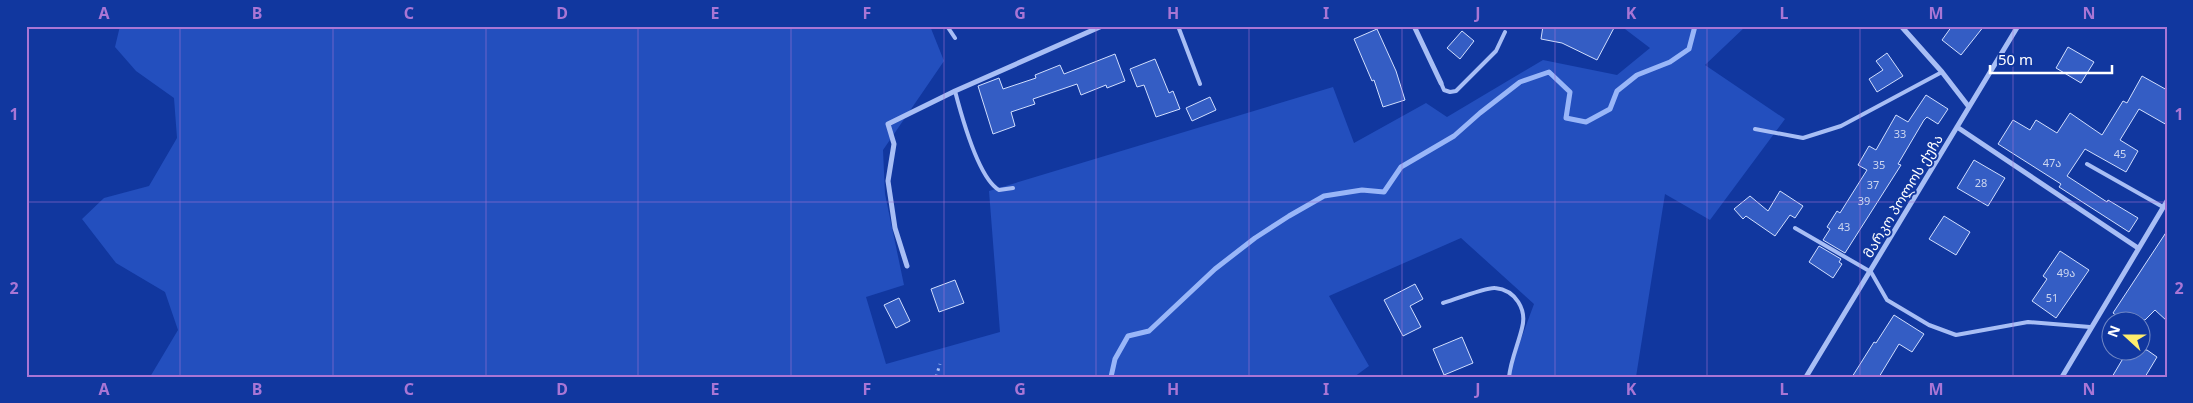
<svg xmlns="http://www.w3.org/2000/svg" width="2193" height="403" font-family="'Noto Sans','Noto Sans Georgian',sans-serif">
<rect width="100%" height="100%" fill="#11379f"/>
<path fill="#234fbe" d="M120 26H930L944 61 883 150 885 194 904 285 866 297 886 364 1000 332 989 191 1333 87 1354 143 1426 103 1447 117 1543 60 1617 75 1650 48 1621 26H1746L1705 65 1785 119 1710 220 1665 194 1636 377H1507L1534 304 1461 238 1329 296 1369 366 1354 377H150L178 330 165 292 116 263 82 219 104 198 149 186 177 138 174 98 136 71 115 47Z"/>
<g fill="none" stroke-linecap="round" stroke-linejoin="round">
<path stroke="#99b6f8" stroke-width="5" d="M1111 377 1115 359 1128 336 1149 331 1215 269 1255 238 1289 216 1324 196 1362 190 1384 192 1401 167 1454 136 1480 113 1520 82 1549 72 1570 92 1566 118 1586 122 1610 109 1617 91 1637 75 1670 62 1689 49 1695 26"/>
</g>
<path fill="#345dc4" stroke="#d1defe" d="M1543 26H1615L1597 60 1562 43 1541 39Z
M1952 26H1984L1961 55 1942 40Z
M1377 29 1396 71 1405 100 1383 107 1374 80 1372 81 1354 39Z
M1462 31 1474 41 1460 59 1447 48Z
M2068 47 2094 62 2081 83 2056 68Z
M1887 53 1903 76 1877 92 1869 79 1883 70 1876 61Z
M1115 54 1125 81 1107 88 1106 85 1081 95 1077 84 1033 99 1035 104 1011 112 1015 126 993 134 978 86 999 78 1003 89 1036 78 1035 75 1060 65 1064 74Z
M1155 59 1169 93 1173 91 1180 109 1156 117 1144 85 1137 87 1130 69Z
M2142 76 2167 90V125L2139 109 2120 140 2138 151 2126 172 2085 149 2067 176 2107 202 2108 200 2138 218 2129 232 2059 187 2061 184 1998 144 2013 120 2030 130 2036 120 2057 133 2070 113 2102 135 2123 101 2127 103Z
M1926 95 1948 109 1938 124 1927 117 1924 120 1898 164 1901 165 1845 253 1823 240 1830 229 1827 227 1837 211 1840 213 1867 170 1858 165 1869 146 1876 150 1896 115 1908 122Z
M1210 97 1216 110 1192 121 1186 108Z
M1974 160 2005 178 1988 206 1957 188Z
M1780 191 1803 206 1795 218 1790 215 1775 236 1746 216 1743 219 1734 209 1750 196 1768 211Z
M1944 216 1970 232 1956 255 1929 239Z
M2167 231V321L2155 310 2145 320H2122L2113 313Z
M1819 246 1841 259 1839 262 1842 264 1833 278 1809 262Z
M2060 251 2089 270 2056 318 2032 301 2047 279 2043 276Z
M955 280 964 303 939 312 931 289Z
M1415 284 1423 299 1410 306 1421 327 1403 336 1384 300Z
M899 298 910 321 896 328 884 305Z
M1894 315 1924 334 1912 352 1899 344 1879 377H1852L1874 342 1876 343Z
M1462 337 1473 363 1444 375 1433 349Z
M2128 350H2147L2157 357 2145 377H2112Z"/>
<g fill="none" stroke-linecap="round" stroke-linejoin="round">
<path stroke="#a8bef5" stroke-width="3" stroke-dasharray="2.5 4" stroke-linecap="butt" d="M936 377 940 364"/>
<path stroke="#a8bef5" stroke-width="4" d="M947 26 955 38
M1178 26 1200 84
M1441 83 1444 90 1450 92 1456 91 1496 51 1505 32
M955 91C961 114 978 178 999 190L1013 188
M1755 129 1803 138 1841 126 1942 72
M2087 164 2163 207
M1795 228 1871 272 1887 300 1929 325 1956 335 2028 322 2090 327
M1443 303C1453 300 1487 287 1495 288 1516 290 1527 310 1522 328 1518 345 1511 359 1509 377"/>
<path stroke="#a8bef5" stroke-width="5" d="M1414 26 1441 83
M1901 26 1942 72 1969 107
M1957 127 2138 248
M907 266 895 228 888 181 894 144 888 124 955 91 1102 26
M1806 377 2018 26
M2062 377 2167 201"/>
</g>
<path fill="none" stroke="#a976d5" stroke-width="1" stroke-opacity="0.55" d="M180 26V377M333 26V377M486 26V377M638 26V377M791 26V377M944 26V377M1096 26V377M1249 26V377M1402 26V377M1555 26V377M1707 26V377M1860 26V377M2013 26V377M26 202H2167"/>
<g text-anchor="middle" stroke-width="4" stroke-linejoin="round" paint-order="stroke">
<g font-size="11" fill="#ccd6f0">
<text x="1900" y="138">33</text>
<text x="2120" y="158">45</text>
<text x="2052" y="167">47ა</text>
<text x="1879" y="169">35</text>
<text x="1981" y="187">28</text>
<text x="1873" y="189">37</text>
<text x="1864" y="205">39</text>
<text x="1844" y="231">43</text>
<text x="2066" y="277">49ა</text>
<text x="2052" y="302">51</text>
</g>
<g font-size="14" fill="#fff" stroke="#11379f">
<text transform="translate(1903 196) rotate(-59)" y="5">მარკო პოლოს ქუჩა</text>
</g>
</g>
<rect width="2193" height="403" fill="none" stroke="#11379f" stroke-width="55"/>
<g transform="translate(2126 336) rotate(291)"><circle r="24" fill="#11379f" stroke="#7087c5"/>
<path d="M0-4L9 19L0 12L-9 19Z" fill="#ffed6c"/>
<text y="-8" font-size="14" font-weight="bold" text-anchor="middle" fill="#ffffff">N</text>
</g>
<path d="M1990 65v8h122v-8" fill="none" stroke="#ffffff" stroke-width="2.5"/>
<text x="1998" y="65" font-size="15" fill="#ffffff" stroke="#11379f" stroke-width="4" paint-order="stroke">50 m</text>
<rect x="28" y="28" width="2138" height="348" fill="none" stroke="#a976d5" stroke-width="2"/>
<g font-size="16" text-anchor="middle" font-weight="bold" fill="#a976d5">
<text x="104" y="19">A</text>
<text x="257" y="19">B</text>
<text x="409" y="19">C</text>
<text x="562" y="19">D</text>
<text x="715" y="19">E</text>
<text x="867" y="19">F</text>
<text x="1020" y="19">G</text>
<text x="1173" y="19">H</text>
<text x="1326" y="19">I</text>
<text x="1478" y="19">J</text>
<text x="1631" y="19">K</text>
<text x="1784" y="19">L</text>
<text x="1936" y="19">M</text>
<text x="2089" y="19">N</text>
<text x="14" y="120">1</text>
<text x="2179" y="120">1</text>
<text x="14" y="294">2</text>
<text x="2179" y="294">2</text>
<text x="104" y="395">A</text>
<text x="257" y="395">B</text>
<text x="409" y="395">C</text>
<text x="562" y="395">D</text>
<text x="715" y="395">E</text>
<text x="867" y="395">F</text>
<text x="1020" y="395">G</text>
<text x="1173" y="395">H</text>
<text x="1326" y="395">I</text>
<text x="1478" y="395">J</text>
<text x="1631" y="395">K</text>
<text x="1784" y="395">L</text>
<text x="1936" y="395">M</text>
<text x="2089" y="395">N</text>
</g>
</svg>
